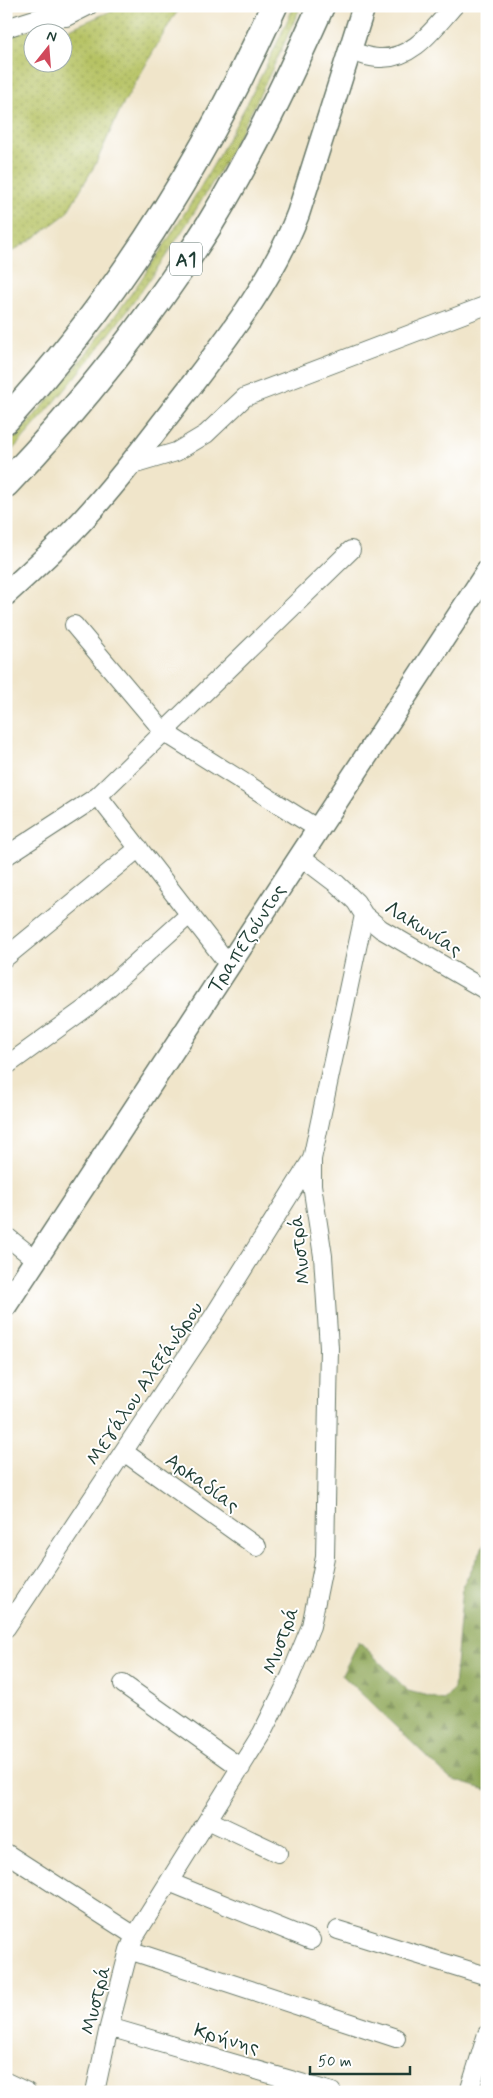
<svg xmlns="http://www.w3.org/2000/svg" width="493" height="2098" font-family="Mynerve,sans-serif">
<defs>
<pattern id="grass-dots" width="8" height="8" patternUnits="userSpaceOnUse" patternTransform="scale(1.25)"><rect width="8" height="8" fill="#b6c264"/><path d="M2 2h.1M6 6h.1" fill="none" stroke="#939f53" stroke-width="1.8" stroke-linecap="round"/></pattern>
<pattern id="forest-firs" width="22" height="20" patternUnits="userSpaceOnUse" patternTransform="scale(1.25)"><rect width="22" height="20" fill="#90a85a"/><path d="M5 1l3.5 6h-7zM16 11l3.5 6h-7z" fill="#758a4b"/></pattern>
</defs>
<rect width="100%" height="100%" fill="#fff"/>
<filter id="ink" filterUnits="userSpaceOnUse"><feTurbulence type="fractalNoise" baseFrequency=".02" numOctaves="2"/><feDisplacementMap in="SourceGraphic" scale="10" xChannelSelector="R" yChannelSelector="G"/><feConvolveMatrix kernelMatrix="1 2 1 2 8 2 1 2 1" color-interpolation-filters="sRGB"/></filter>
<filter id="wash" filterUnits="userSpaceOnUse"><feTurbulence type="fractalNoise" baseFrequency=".0096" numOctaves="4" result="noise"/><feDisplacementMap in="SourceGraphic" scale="20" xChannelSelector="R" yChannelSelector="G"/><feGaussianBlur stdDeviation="1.12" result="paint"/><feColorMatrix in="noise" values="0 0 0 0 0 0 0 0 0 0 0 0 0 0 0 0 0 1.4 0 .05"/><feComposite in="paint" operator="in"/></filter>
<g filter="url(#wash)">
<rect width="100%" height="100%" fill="#f0e5ca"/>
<path fill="url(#grass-dots)" stroke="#6a804c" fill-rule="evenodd" d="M123 6H182L172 19 121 108 95 165 66 214 34 238 6 255V38L20 31 67 30ZM32 32H62V62H32Z
M294 6H301C270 76 236 147 195 211 140 299 76 381 6 457V447C127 318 222 168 294 6Z"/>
<path fill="url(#forest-firs)" stroke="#587247" d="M487 1539V1790L450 1779 342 1675 359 1641 408 1691 444 1700 454 1688 463 1586Z"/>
</g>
<g filter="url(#ink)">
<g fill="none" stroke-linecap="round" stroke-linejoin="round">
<g stroke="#687868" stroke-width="20">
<path id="minor" d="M6 28 38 18 66 17 88 6
M349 51C359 53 369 58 379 58 413 60 434 28 454 6
M129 466 176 452 206 434 245 397 487 305
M74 625 164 732 318 829
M98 796 229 965
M6 856 98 796 351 550
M300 856 337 884 356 902 364 915 381 929 487 991
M6 957 139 848
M6 1066 86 1008 190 914
M6 1236 36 1260
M124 1452 257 1547
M6 1628 213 1317 312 1159
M123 1684 241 1768
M208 1820 278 1853
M6 1853 135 1936
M169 1882 311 1940
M338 1930 487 1976
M129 1950 396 2038
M109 2027 332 2092
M6 2082 27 2092
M95 2092 109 2027 129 1950 135 1936 262 1733 290 1677 311 1626 325 1557 329 1348 323 1256 312 1185V1159L364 915
M469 2092 487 2034"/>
</g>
<g stroke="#687868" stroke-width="25">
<path id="major" d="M6 594C31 571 57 548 80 523 120 480 154 433 190 387 232 332 273 279 298 214L364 6
M6 1305 487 572"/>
</g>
<g stroke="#687868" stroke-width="29">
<path id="highway" d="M6 420C118 298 206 157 274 6
M6 484C81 406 154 314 211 222 253 153 288 80 321 6"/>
</g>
<use href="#minor" stroke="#fff" stroke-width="18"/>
<use href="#major" stroke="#fff" stroke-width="22"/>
<use href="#highway" stroke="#fff" stroke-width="26"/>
</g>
</g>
<g text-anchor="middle" stroke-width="4" stroke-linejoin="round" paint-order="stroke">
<rect fill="#fff" stroke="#627771" stroke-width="1" x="170" y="242.5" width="32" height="33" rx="4"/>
<g font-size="19" font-weight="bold" fill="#1f3d34">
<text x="186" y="266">Α1</text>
</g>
<g font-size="20" fill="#1f3d34" stroke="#fff">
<text transform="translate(424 928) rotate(32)" y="7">Λακωνίας</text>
<text transform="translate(246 938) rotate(-57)" y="7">Τραπεζούντος</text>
<text transform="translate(299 1250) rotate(-97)" y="7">Μυστρά</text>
<text transform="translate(144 1383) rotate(-56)" y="7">Μεγάλου Αλεξάνδρου</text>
<text transform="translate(203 1482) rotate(36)" y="7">Αρκαδίας</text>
<text transform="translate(280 1640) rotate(-70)" y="7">Μυστρά</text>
<text transform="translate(95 2000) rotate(-76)" y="7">Μυστρά</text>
<text transform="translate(227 2038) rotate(16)" y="7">Κρήνης</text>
</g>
</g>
<rect width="493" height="2098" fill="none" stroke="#fff" stroke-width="25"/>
<g transform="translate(48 48) rotate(17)"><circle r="24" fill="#ffffff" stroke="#a5b1ae"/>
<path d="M0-4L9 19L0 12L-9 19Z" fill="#d1495b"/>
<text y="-8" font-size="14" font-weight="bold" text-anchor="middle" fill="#1f3d34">N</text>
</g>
<path d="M310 2066v8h100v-8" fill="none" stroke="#1f3d34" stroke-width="2.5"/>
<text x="318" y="2066" font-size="15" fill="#1f3d34" stroke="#ffffff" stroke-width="4" paint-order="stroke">50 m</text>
</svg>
